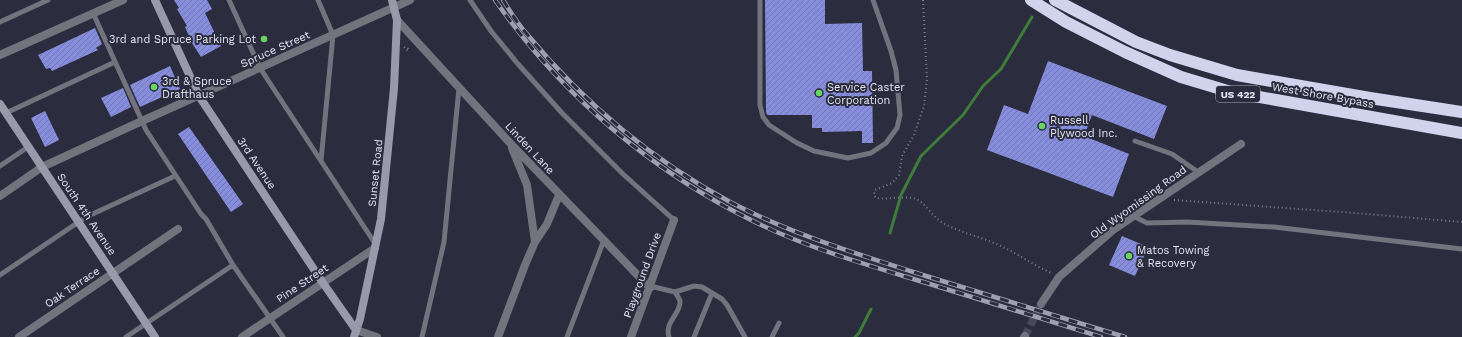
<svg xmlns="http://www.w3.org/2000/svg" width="1462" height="337" font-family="'Work Sans',sans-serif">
<defs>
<pattern id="building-hatch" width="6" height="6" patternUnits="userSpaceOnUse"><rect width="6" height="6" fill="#878ddd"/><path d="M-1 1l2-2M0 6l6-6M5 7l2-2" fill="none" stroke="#7377b0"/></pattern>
</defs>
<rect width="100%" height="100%" fill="#2b2d3f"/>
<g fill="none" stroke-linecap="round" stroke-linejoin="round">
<path stroke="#3e7c39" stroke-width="3" d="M890 233 901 195 921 156 963 115 983 86 1001 69 1032 17
M855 337 859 333 871 309"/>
</g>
<path fill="url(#building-hatch)" d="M174 0H207L212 9 205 13 221 46 201 57 192 43 185 27 187 26 177 9 179 8Z
M765 0H825V24L862 23 863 71H872L873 143H862V131L822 132V128H812V115H767L766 111Z
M95 28 102 44 96 48 98 50 52 71 50 68 46 69 38 55Z
M1048 61 1167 106 1154 139 1092 115 1084 136 1129 154 1113 197 987 150 1004 105 1028 114Z
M170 66 180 89 140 107 130 85Z
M123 88 131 107 111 117 101 98Z
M45 111 59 140 45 147 31 118Z
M189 127 243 204 231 212 178 134Z
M1122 236 1148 247 1135 276 1109 265Z"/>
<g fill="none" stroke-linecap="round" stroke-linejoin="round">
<path stroke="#47495a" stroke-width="8" stroke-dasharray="8 4" stroke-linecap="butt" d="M1025 336 1041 304"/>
<path stroke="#7d7e8e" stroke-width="2" stroke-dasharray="1 3" stroke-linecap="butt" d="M923 0 927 79 924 106 914 135 902 156 899 175 892 183 875 190 874 195 876 198C889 200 904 195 916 199 926 203 932 217 943 223 959 232 977 236 994 243 1014 251 1031 264 1051 273
M404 47 408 51V45
M1174 200 1355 213 1462 222"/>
<path stroke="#72737d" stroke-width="5" d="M229 0 260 68 321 161
M318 0 333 35 321 161 376 245
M470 0 491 31 518 64 562 113 623 174 674 220
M760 0V105L763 117 769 125 797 143 814 151 848 158 871 153 886 143 897 128 900 115 896 70 891 51 873 0
M93 13 146 130 201 214 206 219 233 265 283 337
M0 22 48 0
M6 113 115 62
M1135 141 1172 154 1198 172
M0 166 28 147
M1133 216 1147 223 1187 222 1274 227 1462 249
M0 275 86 217 175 176
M650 286 675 292 694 286 702 287 722 299 727 305 745 337
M126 337 233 265
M422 337 444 242 459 88
M567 337 604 240
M669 337C664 322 681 314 680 301 679 298 677 295 675 292
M694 337 712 293
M772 337 779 323"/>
<path stroke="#72737d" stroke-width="8" d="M397 20 511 144 650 288
M0 55 123 0
M512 148 527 185 535 242
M0 196 42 167 142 121 410 0
M1041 304 1059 277 1113 230 1241 144
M356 330 377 337
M19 337 178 229
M242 337 375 248
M498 337 525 265 535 242 547 224 559 195
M631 337 674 220
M1024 337 1025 336"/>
<path stroke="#989aa9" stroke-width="8" d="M155 0 199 96 323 283 356 330
M0 104 155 337
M354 337 360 319 381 219 394 88 397 20 392 0"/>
<path stroke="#d0d3eb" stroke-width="12" d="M1031 0 1066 22 1125 52 1181 77 1231 92 1462 133
M1055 0 1136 42 1170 55 1237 75 1370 98 1462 112"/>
<g stroke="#9fa0ae" stroke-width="4.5">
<path id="rail" d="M495 0C561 95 651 171 755 222 808 248 864 264 920 281 980 299 1040 318 1101 337
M503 0C510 11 517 23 526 33 583 102 653 161 732 203 794 235 860 255 926 276 992 296 1058 317 1125 337"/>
</g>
<use href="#rail" stroke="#2b2d3f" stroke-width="3" stroke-dasharray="9" stroke-linecap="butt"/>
</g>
<g fill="#6ad363" stroke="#2b2d3f" stroke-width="1.5">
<circle cx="264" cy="39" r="4"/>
<circle cx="154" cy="87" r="4"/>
<circle cx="819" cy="93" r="4"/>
<circle cx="1042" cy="126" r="4"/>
<circle cx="1129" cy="256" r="4"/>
</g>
<g text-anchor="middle" stroke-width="4" stroke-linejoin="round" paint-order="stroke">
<rect fill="#2b2d3f" stroke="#acaebc" stroke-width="1" x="1216" y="86" width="44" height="16" rx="3"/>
<g font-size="10" font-weight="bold" fill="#e4e5f1">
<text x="1238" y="98">US 422</text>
</g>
<g font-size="11" fill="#e4e5f1" stroke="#2b2d3f" text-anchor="start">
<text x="256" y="43" text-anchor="end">3rd and Spruce Parking Lot</text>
<text x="162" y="85">3rd &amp; Spruce<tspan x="162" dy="13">Drafthaus</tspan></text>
<text x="827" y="91">Service Caster<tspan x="827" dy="13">Corporation</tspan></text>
<text x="1050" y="124">Russell<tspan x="1050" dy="13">Plywood Inc.</tspan></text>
<text x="1137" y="254">Matos Towing<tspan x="1137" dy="13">&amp; Recovery</tspan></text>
</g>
<g font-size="11" fill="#e4e5f1" stroke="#2b2d3f">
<text transform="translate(275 49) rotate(-24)" y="4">Spruce Street</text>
<text transform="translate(1323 95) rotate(10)" y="4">West Shore Bypass</text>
<text transform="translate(530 148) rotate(47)" y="4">Linden Lane</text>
<text transform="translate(257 163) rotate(56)" y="4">3rd Avenue</text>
<text transform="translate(375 173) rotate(-84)" y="4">Sunset Road</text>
<text transform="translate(1138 202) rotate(-36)" y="4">Old Wyomissing Road</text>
<text transform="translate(87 214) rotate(56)" y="4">South 4th Avenue</text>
<text transform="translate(642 275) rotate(-70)" y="4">Playground Drive</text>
<text transform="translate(302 283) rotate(-34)" y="4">Pine Street</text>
<text transform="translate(72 287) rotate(-34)" y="4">Oak Terrace</text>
</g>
</g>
</svg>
